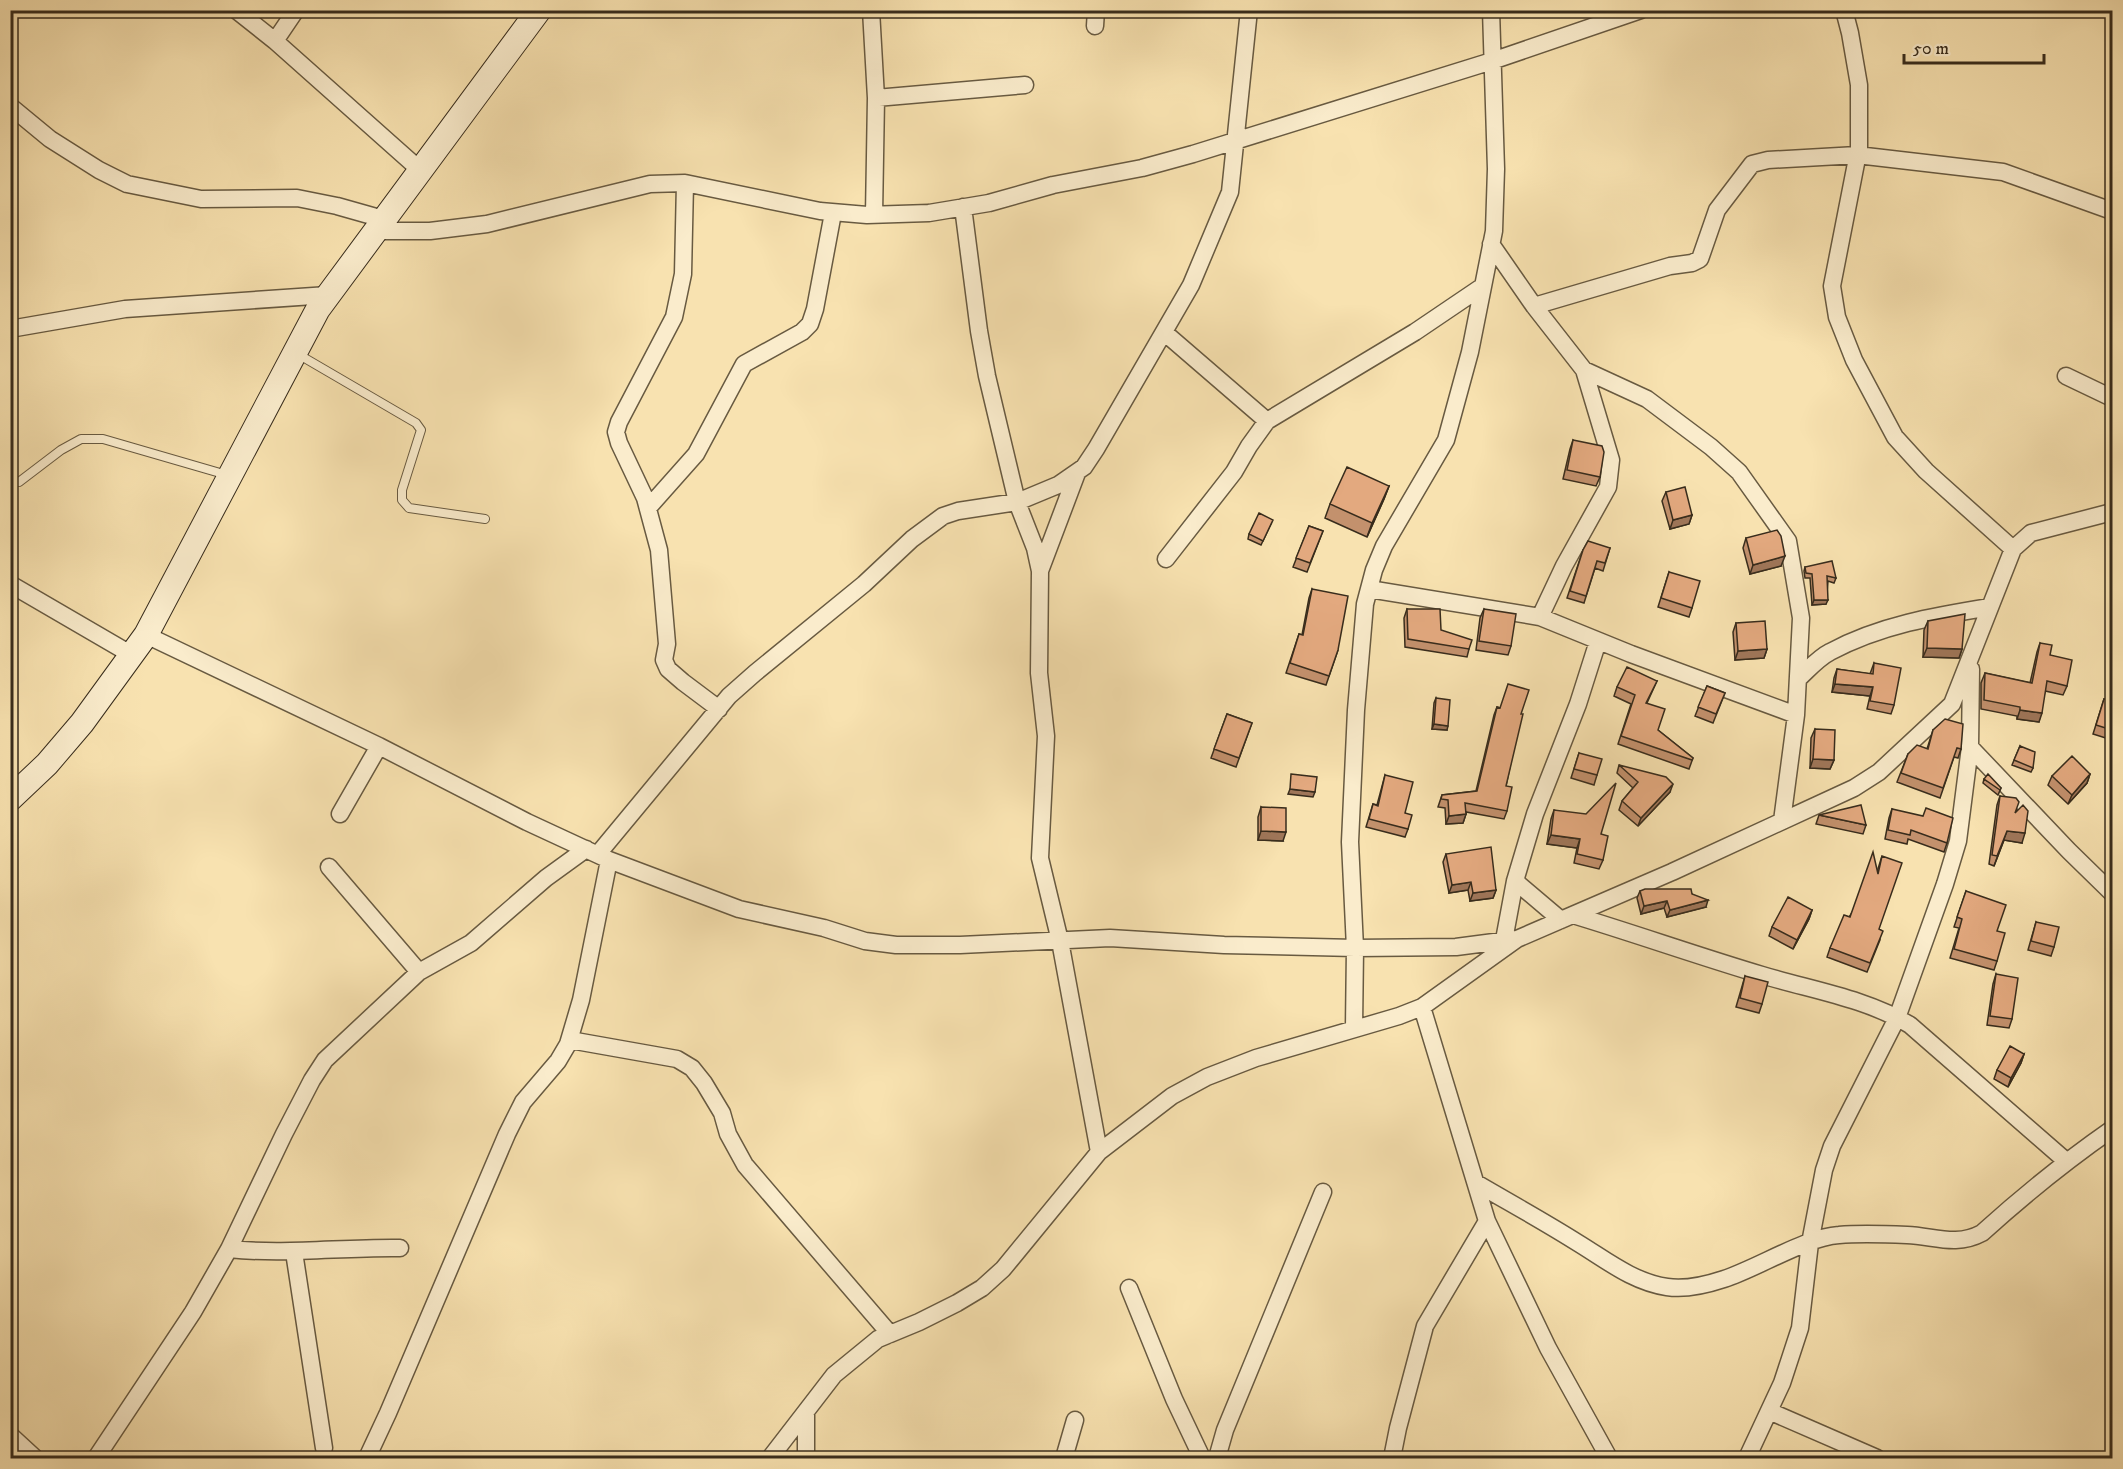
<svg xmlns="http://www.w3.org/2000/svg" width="2123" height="1469" font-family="'IM FELL DW Pica',serif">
<rect width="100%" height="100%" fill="#f8e2b0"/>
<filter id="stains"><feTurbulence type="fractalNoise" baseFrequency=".00333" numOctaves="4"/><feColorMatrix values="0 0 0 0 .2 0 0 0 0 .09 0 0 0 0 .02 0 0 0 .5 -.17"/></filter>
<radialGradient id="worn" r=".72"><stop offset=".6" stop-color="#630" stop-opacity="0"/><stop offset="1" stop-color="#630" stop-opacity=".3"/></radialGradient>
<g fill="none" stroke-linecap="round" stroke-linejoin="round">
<g stroke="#685a41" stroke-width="10">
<path id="lane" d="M296 353 416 423 421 430 402 490V500L409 508 485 519
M19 482 61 450 81 439H103L227 475"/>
</g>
<g stroke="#685a41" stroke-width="19">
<path id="street" d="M236 10 275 41 420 170
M871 10 876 98 874 215
M1844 10 1850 33 1859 85V148L1832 286 1837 317 1854 360 1895 437 1926 471 2013 549
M1095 26 1096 10
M275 41 296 10
M876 98 1025 85
M10 106 50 139 99 170 127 184 201 199 297 198 337 206 383 219
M685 183 683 274 674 317 619 422 616 432 619 443 645 498 659 550 667 644 664 660 668 669 683 682 719 709
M963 207 979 331 987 376 1017 502 1035 548 1040 571 1039 673 1046 736 1040 858 1060 941 1099 1152
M374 231H430L487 224 650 184 685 183 820 211 867 215 929 213 989 203 1053 185 1142 168 1193 154 1492 61 1641 10
M1491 244 1534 306 1584 370 1611 460 1608 487 1564 566 1540 617
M1534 306 1670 266 1692 263 1700 259 1717 210 1752 164 1768 160 1857 155 2003 172 2112 211
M10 329 125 309 328 295
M1165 333 1267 421
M1584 370 1647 399 1711 447 1739 472 1788 541 1801 618 1796 715 1782 821
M2066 376 2112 398
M648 508 696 454 744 364 802 332 810 324 815 309 833 213
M1166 559 1234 472 1249 446 1267 421 1415 332 1483 286
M1040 571 1077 473
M10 584 132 655
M1369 589 1540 617 1631 654 1796 715
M146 635 379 746 527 822 609 860 739 909 824 928 865 941 896 945H960L1110 938 1224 945 1355 948 1456 947 1517 939 1672 872 1854 788 1879 772 1952 704 2013 549 2031 533 2112 512
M1798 679C1808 670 1818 658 1830 652 1880 625 1935 616 1990 607
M1970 747 2069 851 2112 893
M340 814 379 746
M598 854 729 696 755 673 864 584 912 539 943 516 958 511 1017 502 1058 485 1084 467 1096 449 1191 285 1230 192 1249 10
M329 867 419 972
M1515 881 1561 920
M1573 915C1636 934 1698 956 1762 975 1811 990 1865 998 1910 1025L2066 1161
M1504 940 1515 881 1535 814 1578 704 1598 641
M1422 1007 1487 1221 1548 1348 1609 1458
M1354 1028 1355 948 1350 842 1356 710 1365 604 1374 570 1384 546 1446 440 1470 352 1494 231 1496 169 1491 10
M570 1040 677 1059 692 1068 704 1083 722 1113 728 1134 745 1165 890 1334
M1476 1183C1510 1203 1545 1222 1578 1243 1606 1260 1633 1282 1667 1287 1686 1290 1706 1285 1724 1279 1758 1268 1806 1237 1839 1235 1861 1233 1884 1234 1907 1235 1934 1236 1956 1247 1982 1233 2024 1195 2066 1161 2112 1129
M229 1249C286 1255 343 1247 400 1248
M294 1252 324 1448
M1129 1288 1174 1399 1202 1458
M1769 1411 1877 1458
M806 1412V1458
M10 1435 35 1458
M96 1458 193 1312 229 1249 284 1134 312 1080 325 1060 419 972 471 943 546 878 586 849
M367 1458 388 1413 507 1134 523 1102 558 1061 568 1044 581 1000 609 860
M770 1458 834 1375 878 1339 919 1322 957 1303 982 1288 1003 1269 1099 1152 1172 1096 1207 1077 1256 1058 1399 1016 1422 1007 1517 939
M1064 1458 1075 1420
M1217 1458 1225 1430 1323 1192
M1392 1458 1398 1428 1425 1326 1487 1221
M1747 1458 1782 1383 1800 1328 1810 1243 1824 1170 1832 1146 1897 1018 1945 884 1958 841 1970 747 1971 669"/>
</g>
<g stroke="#382c1c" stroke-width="26">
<path id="secondary" d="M10 799 47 764 82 723 146 635 318 309 539 10"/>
</g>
<use href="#lane" stroke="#faeccc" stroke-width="8"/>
<use href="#street" stroke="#faeccc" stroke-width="16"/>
<use href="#secondary" stroke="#faeccc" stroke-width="24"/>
</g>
<path fill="#c3916d" stroke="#382c1c" stroke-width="1.5" d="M1573 440 1600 477 1596 486 1563 479 1570 449Z
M1389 486 1384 499 1367 537 1325 518 1330 504Z
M1666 492 1692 515 1689 524 1670 529 1662 501Z
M1271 524 1261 545 1248 539 1249 534Z
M1309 526 1323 531 1307 572 1293 567Z
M1746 538 1781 566 1750 574 1743 548Z
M1610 548 1603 571 1595 568 1584 603 1567 598 1583 550Z
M1805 567 1836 578 1834 583 1828 581 1826 604 1812 605 1810 578H1805L1804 571Z
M1669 572 1692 608 1689 617 1658 607Z
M1312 589 1338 650 1326 685 1286 673 1299 634 1302 635 1309 598Z
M1407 609 1469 649 1467 657 1405 647 1404 618Z
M1484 609 1511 646 1508 655 1476 650 1480 618Z
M1928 621 1962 649 1959 658 1923 657 1924 630Z
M1736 623 1767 649 1764 658 1735 660 1733 632Z
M2040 643 2050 655 2067 686 2063 695 2045 691 2039 722 2017 719V716L1981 709V683L1985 673 2030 683 2037 652Z
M1874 663 1894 705 1891 714 1867 709 1870 696 1832 692 1834 678 1837 669 1870 674Z
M1657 681 1647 703 1658 730 1693 758 1689 769 1618 744 1631 704 1614 696 1617 687Z
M1707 686 1725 693 1713 723 1695 716Z
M1436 698 1447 730 1432 729 1434 703Z
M2104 699 2112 701V740L2093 734Z
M1497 707 1521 714 1506 786 1507 811 1504 819 1466 812V814L1463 823 1446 824 1445 808 1438 807 1442 795 1476 791 1494 715Z
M1227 714 1252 723 1236 767 1211 758Z
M1815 729 1834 760 1830 769 1810 768 1811 738Z
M1933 730 1961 749 1958 758 1954 757 1940 798 1897 782 1908 754 1927 749Z
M2020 746 2033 768 2031 772 2012 765Z
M1579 753 1597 775 1594 785 1571 778Z
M1619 765 1670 792 1638 826 1619 810 1622 801 1633 788 1617 773Z
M2090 774 2087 783 2068 804 2048 785 2052 776Z
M1385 775 1405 813 1408 829 1405 837 1366 827 1373 804 1377 805Z
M1984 779 2001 788 1998 795 1983 783Z
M2000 796 2015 812 2022 843 2004 840 1994 866 1989 864 1997 805Z
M1261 807 1283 841 1258 840V817Z
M1892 809 1947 843 1944 852 1908 839 1907 844 1885 839 1889 818Z
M1554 810 1601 834 1603 860 1599 869 1574 863 1577 848 1547 844 1551 819Z
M1819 815 1866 825 1863 834 1816 824Z
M1446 854 1496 890 1493 898 1470 901 1468 890 1449 893 1443 862Z
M1882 856 1879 929 1880 940 1867 972 1827 957 1830 948 1877 872Z
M1640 891 1692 894 1706 907 1667 917 1664 908 1641 914 1637 898Z
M1966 891 1997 931V961L1994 970 1950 958 1959 928 1954 927Z
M1812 910 1809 919 1793 949 1769 936 1772 927Z
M2036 922 2054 947 2051 956 2028 950Z
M1996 974 2012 1019 2009 1028 1987 1025 1993 984Z
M1745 976 1762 1004 1759 1013 1736 1007Z
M2024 1054 2021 1063 2008 1087 1994 1079 1997 1070Z"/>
<path fill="#9f7659" stroke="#382c1c" stroke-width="1.5" d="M1389 486 1384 499 1367 537 1372 523Z
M1692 515 1689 524 1670 529 1673 520Z
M1785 556 1781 566 1750 574 1753 565Z
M1814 600H1828L1826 604 1812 605Z
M1927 648 1962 649 1959 658 1923 657Z
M1767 649 1764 658 1735 660 1738 651Z
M1835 684 1873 687 1870 696 1832 692Z
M2020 710 2042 713 2039 722 2017 719Z
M1434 724 1448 726 1447 730 1432 729Z
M1813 759 1834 760 1830 769 1810 768Z
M2090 774 2087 783 2068 804 2072 795Z
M1673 784 1670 792 1638 826 1641 818Z
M1290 789 1315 792 1313 797 1288 794Z
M1466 814 1463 823 1446 824 1449 816Z
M1261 831 1286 832 1283 841 1258 840Z
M2007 831 2025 833 2022 843 2004 840 1994 866Z
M1551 835 1580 839 1577 848 1547 844Z
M1471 882 1468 890 1449 893 1452 885Z
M1496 890 1493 898 1470 901 1473 893Z
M1708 900 1706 907 1667 917 1670 910Z
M1667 901 1664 908 1641 914 1644 906Z
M1812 910 1809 919 1793 949 1797 940Z
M2024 1054 2021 1063 2008 1087 2011 1078Z"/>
<path fill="#e3a97f" stroke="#382c1c" stroke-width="1.5" d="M1573 440 1602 446 1604 452 1600 477 1567 470Z
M1347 467 1389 486 1372 523 1330 504Z
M1685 487 1692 515 1673 520 1666 492Z
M1259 513 1273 520 1263 541 1249 534Z
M1309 526 1323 531 1310 563 1296 558Z
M1777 530 1781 536 1785 556 1753 565 1746 538Z
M1588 541 1610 548 1605 563 1597 561 1586 596 1570 591 1583 550Z
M1832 561 1836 578 1827 576 1828 600H1814L1812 574 1806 573 1805 567Z
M1669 572 1700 581 1692 608 1661 598Z
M1312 589 1348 596 1338 650 1329 676 1290 663 1299 634 1303 635Z
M1407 609H1440L1441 630 1472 640 1469 649 1408 639Z
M1484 609 1516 614 1511 646 1479 641Z
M1965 614 1962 649 1927 648 1928 621Z
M1765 621 1767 649 1738 651 1736 623Z
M2040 643 2052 645 2050 655 2072 660 2067 686 2047 681 2042 713 2020 710V707L1984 700 1985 673 2032 683Z
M1874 663 1901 668 1894 705 1870 701 1873 687 1835 684 1837 669 1873 674Z
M1627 667 1657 681 1646 703 1665 709 1658 730 1693 758 1692 760 1621 736 1635 695 1617 687Z
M1508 684 1529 690 1521 714H1523L1506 786 1512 787 1507 811 1465 803 1466 814 1449 816 1448 800 1441 799 1442 795 1477 791 1497 707 1500 708Z
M1707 686 1725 693 1716 714 1698 707Z
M1436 698 1450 700 1448 726 1434 724Z
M2104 699 2112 701V730L2096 725Z
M1227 714 1252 723 1239 758 1214 749Z
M1945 719 1963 724 1961 749 1957 748 1943 788 1901 773 1908 754 1917 745 1928 749 1933 730Z
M1815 729 1835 730 1834 760 1813 759Z
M2020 746 2035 752 2033 768 2014 760Z
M1579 753 1602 759 1597 775 1574 769Z
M2072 756 2090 774 2072 795 2052 776Z
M1619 765 1666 777 1673 784 1641 818 1622 801 1638 782Z
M1291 774 1317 777 1315 792 1290 789Z
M1988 774 2001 788 2000 790 1984 779Z
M1385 775 1413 782 1405 813 1412 815 1408 829 1369 819 1373 804 1378 806Z
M1616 783 1601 834 1608 836 1603 860 1577 854 1580 839 1551 835 1554 810 1586 814Z
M2000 796 2016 798 2019 802 2015 813 2023 805 2028 811 2025 833 2007 831 1997 856 1992 855Z
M1861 805 1866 825 1819 815Z
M1261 807 1286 808V832L1261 831Z
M1926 808 1953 818 1947 843 1911 830 1910 835 1888 830 1892 809 1923 816Z
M1491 847 1496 890 1473 893 1471 882 1452 885 1446 854Z
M1873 852 1878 874 1882 856 1902 863 1879 929 1883 931 1870 963 1830 948 1844 915 1850 917Z
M1645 889H1691L1692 894 1708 900 1670 910 1667 901 1644 906 1640 891Z
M1966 891 2006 905 1997 931 2005 933 1997 961 1954 949 1962 919 1957 917Z
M1788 897 1812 910 1797 940 1772 927Z
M2036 922 2059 927 2054 947 2031 941Z
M1996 974 2018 978 2012 1019 1990 1016Z
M1745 976 1768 982 1762 1004 1740 998Z
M2010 1046 2024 1054 2011 1078 1997 1070Z"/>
<rect width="2123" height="1469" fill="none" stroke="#f8e2b0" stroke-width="36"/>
<rect x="12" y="12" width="2099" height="1445" fill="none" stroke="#382c1c" stroke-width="3"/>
<rect x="18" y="18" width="2087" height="1433" fill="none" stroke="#382c1c" stroke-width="1.5"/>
<path d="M1904 54v9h140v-9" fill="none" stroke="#382c1c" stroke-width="3"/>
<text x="1913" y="54" font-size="18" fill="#382c1c" stroke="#faeccc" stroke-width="4.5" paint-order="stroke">50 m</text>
<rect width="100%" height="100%" filter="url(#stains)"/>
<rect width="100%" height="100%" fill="url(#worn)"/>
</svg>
